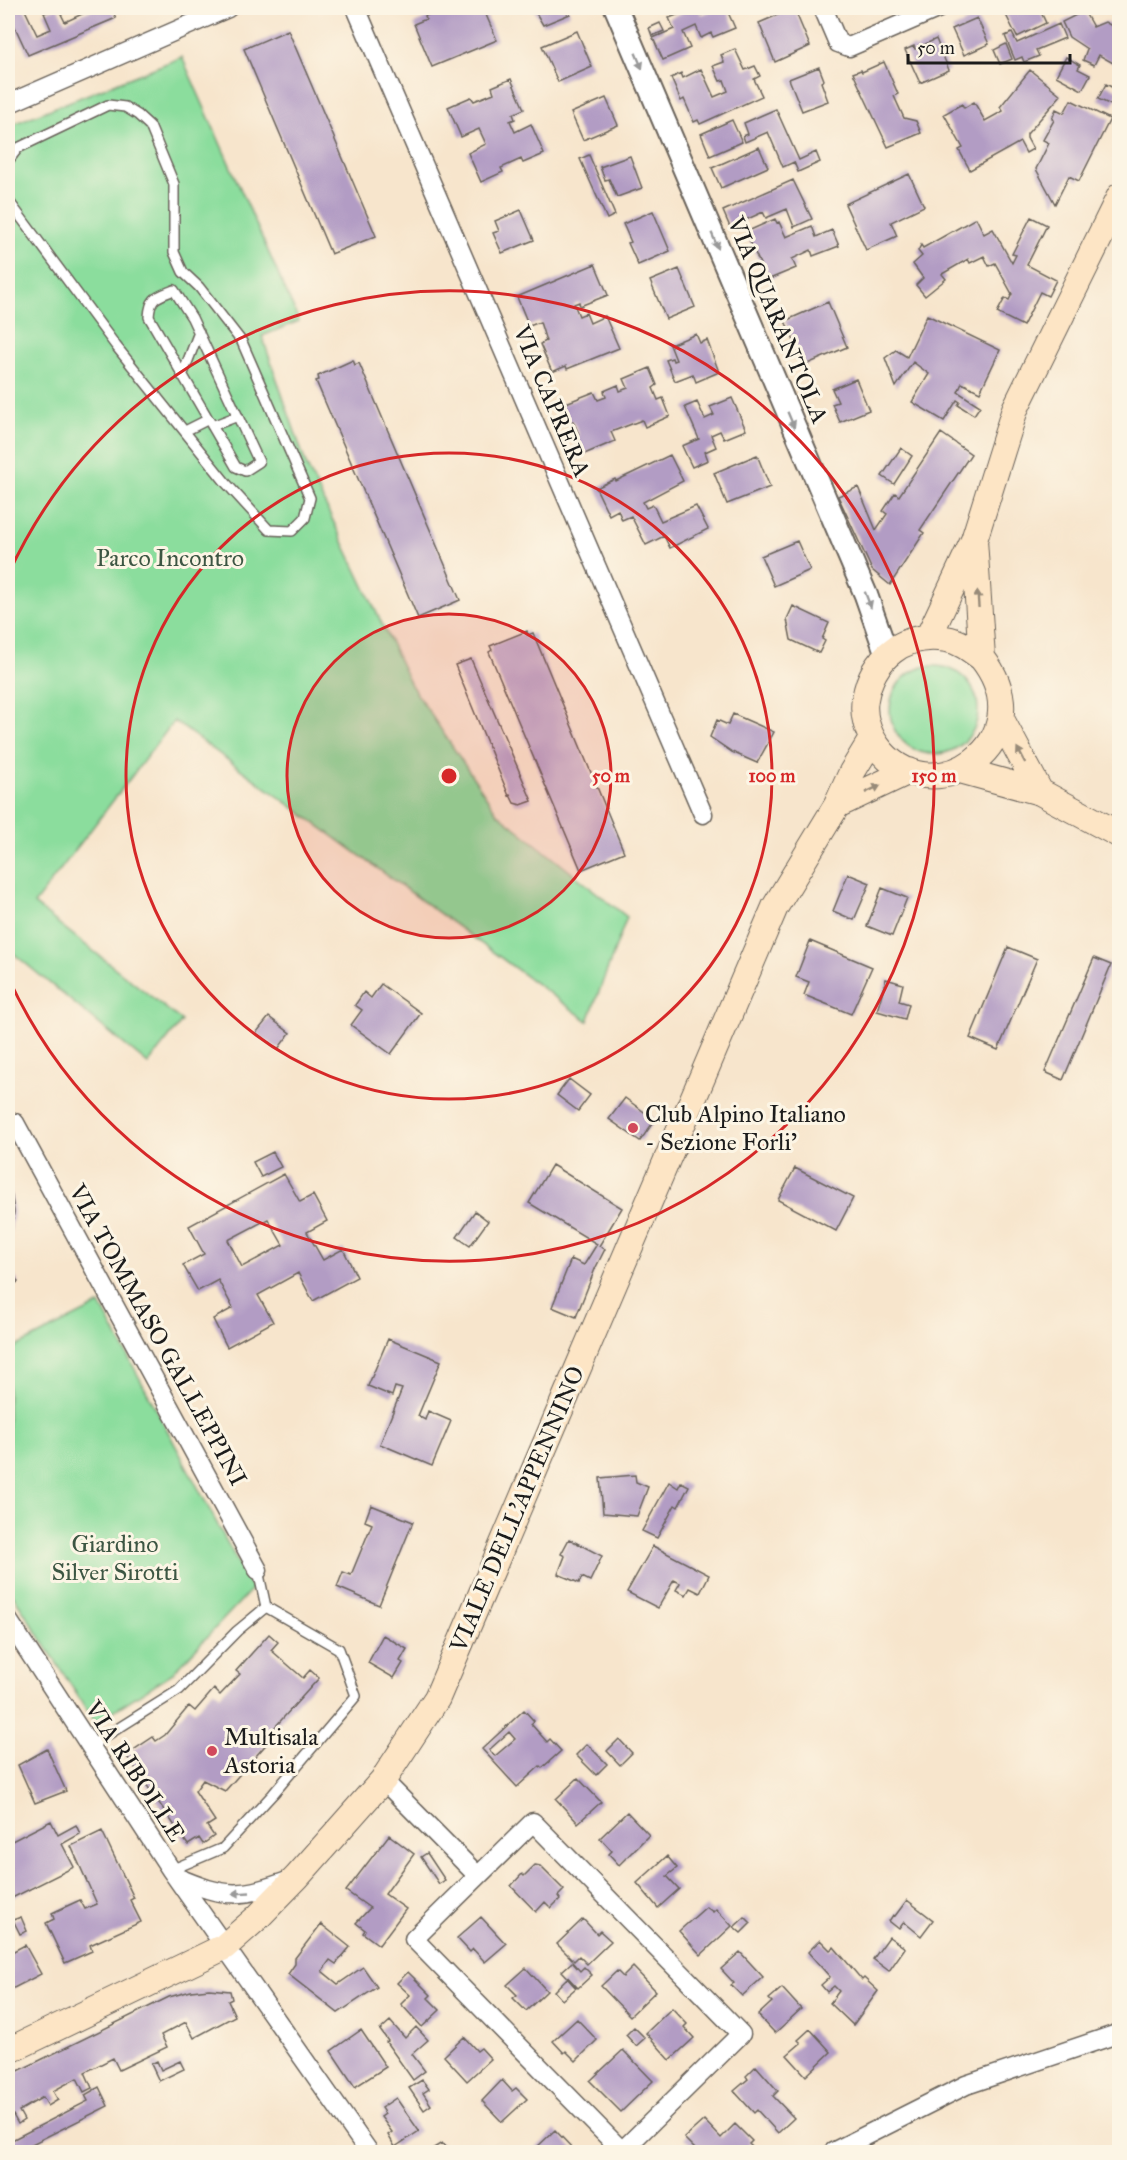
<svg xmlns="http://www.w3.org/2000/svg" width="1127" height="2160" font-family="'IM FELL Great Primer',serif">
<rect width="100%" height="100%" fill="#fcf5e5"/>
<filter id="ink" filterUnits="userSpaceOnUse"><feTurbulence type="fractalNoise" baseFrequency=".0167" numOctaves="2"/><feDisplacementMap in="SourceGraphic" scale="12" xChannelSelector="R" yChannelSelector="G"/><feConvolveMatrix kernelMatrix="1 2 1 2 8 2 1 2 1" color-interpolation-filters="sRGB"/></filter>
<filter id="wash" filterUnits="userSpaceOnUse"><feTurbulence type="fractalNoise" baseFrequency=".008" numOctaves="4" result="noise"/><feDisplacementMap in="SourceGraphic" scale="24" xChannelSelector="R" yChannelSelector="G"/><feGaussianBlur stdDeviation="1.35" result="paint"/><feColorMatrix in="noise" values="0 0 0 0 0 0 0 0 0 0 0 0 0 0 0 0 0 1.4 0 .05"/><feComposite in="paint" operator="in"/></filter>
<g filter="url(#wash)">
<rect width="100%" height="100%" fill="#f7e5cc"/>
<path fill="#8bdd9d" stroke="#547c5c" stroke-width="1.5" d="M182 57 299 321 262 336 306 464 411 685 497 813 627 917 588 1021 174 721 34 904 182 1021 148 1064 8 949V126Z
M890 710a44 44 0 1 1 88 0a44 44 0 1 1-88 0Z
M100 1304 252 1589 173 1673 95 1723 8 1587V1351Z"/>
<g id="blocks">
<path fill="#b29cc4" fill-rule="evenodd" d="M19 8H24L37 35 51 29 44 13 56 8H58L65 22 95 8H111L116 18 28 55 15 27 8 31V13Z
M445 8H483L497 40 432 67 414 24 426 19 425 16Z
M533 8H568L570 14 543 25Z
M679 8H707L700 11 701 15 718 8H726L735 28 713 37 711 33 701 38 696 26 683 32 690 48 663 60 653 38 674 29 669 18 682 13Z
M794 8 810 46 775 62 759 23Z
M1006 8H1039L1046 23 1017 37 1003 9Z
M1084 11 1093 27 1105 22 1117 29 1119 23V52L1113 63 1099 55 1094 65 1083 60 1087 49 1069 37 1062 22Z
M977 18 989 44 964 55 952 29Z
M660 23 664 31 652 36 649 28Z
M1059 24 1065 38 1036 50 1039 56 1024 62 1022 57 1015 60 1005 36 1012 33 1017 43Z
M288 30 376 236 331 254 244 49Z
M577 31 592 67 558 82 542 46Z
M936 39 949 70 920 83 905 50 914 46 915 49Z
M1006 44 1012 59 1000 64 994 50Z
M735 49 745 70 755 66 760 76 754 79 762 96 700 124 698 120 694 122 684 99 681 101 671 78 681 73 683 78 701 69 714 97 728 91 724 80 720 81 713 66 724 62 721 55Z
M1066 57 1080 65 1078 69 1090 75 1082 90 1056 76Z
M884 62 898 94 894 96 904 118 916 121 921 133 888 147 853 73 861 70 862 72Z
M819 67 824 80 821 82 828 101 802 111 789 79Z
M1030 70 1061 95 1027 134V138L1033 149 1026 153 1020 142 970 170 959 150 963 148 944 114 962 104 964 108 974 102 985 121 1003 111 1000 107Z
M511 79 524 109 513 114 515 119 510 121 515 132 531 124 544 154 523 163 521 159 501 168 503 172 481 182 468 153 486 144 479 129 461 137 448 107 471 97 474 101 494 93 492 87Z
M1106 84 1119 91 1113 106 1098 99Z
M606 98 618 125 583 140 571 113Z
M1071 100 1110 119 1079 181 1069 176 1055 204 1036 169 1049 143 1043 140 1054 120 1052 119 1056 109 1064 113Z
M776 109 799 160 816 152 820 162 798 172 794 162 783 167 768 132 745 142 743 136 748 134 744 123Z
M732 120 742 142 710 156 701 134Z
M759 147 768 167 721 188 712 168Z
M589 155 615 215 607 219 580 159Z
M630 156 642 188 617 197 609 179 605 180 600 167Z
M909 174 924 206 891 222 897 236 866 250 845 204Z
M793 180 812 219 794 227 787 209 766 218 763 212 730 227 723 211Z
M521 210 534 240 502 253 493 233 499 231 495 221Z
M653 211 670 251 638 265 628 243 631 242 623 224Z
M1031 217 1047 225 1027 265 1056 280 1048 296 1040 292 1023 326 997 313 1005 298 1009 300 1012 294 995 263 989 266 984 256 970 263 968 259 942 274 946 279 925 296 916 285 923 278 913 264 922 256 918 251 921 245 923 248 976 218 984 234 993 229 1012 263 1016 255 1012 254Z
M775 219 777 223 779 222 786 237 812 226 816 237 832 230 839 246 813 256 811 250 792 259 796 268 767 280 746 232Z
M595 264 608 295 580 306 579 302 574 304 579 316 586 313 590 323 605 316 619 348 567 369 566 366 552 372 540 344 546 341 540 322 529 326 517 297Z
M679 269 695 307 666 319 650 281Z
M828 302 847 347 805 365 785 321Z
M927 315 1000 350 980 392 962 383 958 392 980 406 974 415 958 405 960 402 957 400 944 421 912 402 929 374 913 362 896 387 885 358 896 350 907 357Z
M696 334 700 343 707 340 719 372 696 382 693 374 675 381 666 360 672 358 673 361 676 360 670 345Z
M353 360 355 365 359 363 460 600 418 618 316 381 319 380 318 376Z
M650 368 657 385 653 388 658 400 663 398 670 416 645 427 642 420 611 432 615 441 582 455 575 437 579 435 573 421 568 422 561 405 594 392 598 400 606 397 604 391 618 385 620 391 628 388 624 379Z
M856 379 869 410 840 422 832 404 838 402 832 389Z
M732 398 746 430 724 439 720 431 711 435 716 447 705 452 708 460 692 467 682 446 699 439 685 407 697 402 705 419 714 415 710 407Z
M941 433 971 454 920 530 924 533 890 585 872 570 838 496 858 487 876 530 887 514 883 511 895 493 899 496Z
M901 448 912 456 894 484 882 476Z
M670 455 683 481 643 502 646 508 653 505 661 521 696 506 708 529 670 548 664 536 646 545 631 516 622 520 618 510 609 515 596 488 615 479 616 481Z
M757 455 770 487 727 504 714 473Z
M797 541 810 570 774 586 761 556Z
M793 606 829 623 822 639 825 641 819 653 791 640 787 619Z
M527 631 528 635 533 633 624 852 581 870 489 652 492 650 490 646Z
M471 659 532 801 521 805 514 803 510 795 509 796 455 665Z
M733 714 774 732 757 763 732 752 710 737 717 720 728 725Z
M848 874 870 883 854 920 833 911Z
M882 888 907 898 892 936 867 926Z
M810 941 872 967 851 1014 804 995 809 982 796 977Z
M1008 947 1037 959 998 1050 970 1038Z
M1094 958 1111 965 1063 1080 1045 1072Z
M886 979 903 984 899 1001 909 1004 905 1019 877 1011Z
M381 984 421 1013 391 1054 351 1025 362 1010 355 1005 364 992 371 998Z
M269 1017 290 1033 278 1049 256 1033Z
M569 1079 590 1095 578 1111 557 1095Z
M625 1098 655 1120 640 1141 609 1119Z
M273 1152 281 1167 261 1177 253 1162Z
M552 1165 622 1208 599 1246 605 1249 595 1269 576 1317 552 1307 571 1259 584 1265 597 1244 529 1203Z
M795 1168 853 1198 836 1231 778 1200Z
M284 1174 300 1202 313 1195 327 1221 307 1232 323 1260 343 1249 357 1277 313 1301 298 1273 258 1295 273 1322 227 1347 213 1319 233 1308 218 1280 198 1291 183 1265 204 1254 189 1226ZM268 1219 283 1245 242 1267 228 1240Z
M8 1184 11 1191 14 1212 9 1241Z
M475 1211 488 1221 470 1246 457 1237Z
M8 1265 18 1282 8 1288Z
M388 1339 441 1361 418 1416 425 1420 428 1411 451 1421 432 1466 380 1444 402 1389 395 1387 392 1396 368 1386Z
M635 1475 636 1482 648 1487 637 1516 603 1513 600 1478Z
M669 1482 678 1488 681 1482 689 1486 678 1507 675 1505 657 1538 642 1531Z
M371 1505 413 1522 379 1605 337 1587 343 1572 351 1575 372 1524 365 1521Z
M569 1539 602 1556 590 1581 582 1577 579 1583 558 1574 565 1556 561 1554Z
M653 1546 709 1575 700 1593 690 1588 686 1595 676 1590 680 1583 674 1580 658 1608 627 1592Z
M269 1634 278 1642 271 1650 303 1678 310 1670 319 1678 275 1727 264 1735 270 1740 225 1791 203 1780 195 1791 215 1821 207 1826 214 1836 203 1844 199 1838 188 1845 126 1755 153 1737 156 1741 165 1735 189 1706 195 1711 214 1689 220 1695 240 1674 236 1671Z
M383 1635 407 1649 400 1661 403 1663 394 1678 368 1663Z
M524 1710 534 1721 531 1724 547 1742 550 1739 561 1751 542 1768 540 1766 517 1787 482 1749ZM509 1732 515 1739 495 1756 489 1750Z
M619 1739 632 1753 620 1765 607 1751Z
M587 1744 607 1764 596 1775 576 1755Z
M47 1749 66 1791 35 1803 18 1765Z
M578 1778 601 1802 578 1823 556 1799Z
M627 1812 649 1835 619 1865 609 1854 612 1851 600 1838Z
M51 1821 58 1835 76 1825 80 1834 62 1844 74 1867 8 1900V1843Z
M102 1831 134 1898 130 1900 141 1922 90 1945 92 1951 65 1963 46 1923 54 1919 52 1913 80 1900 85 1909 97 1904 71 1846Z
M389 1835 414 1854 385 1894 406 1909 379 1945 363 1933 365 1930 356 1923 370 1908 346 1891Z
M427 1853 445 1880 439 1884 421 1857Z
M667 1856 677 1868 667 1876 679 1889 658 1908 637 1883Z
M535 1865 540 1866 564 1890 558 1896 560 1899 551 1908 545 1902 536 1912 511 1886 522 1874 524 1876Z
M907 1900 933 1920 921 1936 904 1922 899 1929 889 1921 893 1915 895 1916Z
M706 1907 713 1912 716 1909 732 1926 701 1955 679 1931Z
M21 1917 27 1931 20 1934 13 1920Z
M481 1917 506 1944 485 1962 473 1949 470 1952 457 1938Z
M745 1917 751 1923 741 1933 734 1927Z
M583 1919 597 1934 600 1931 611 1941 587 1964 579 1956 574 1961 557 1944Z
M321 1924 350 1947 336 1964 330 1960 322 1971 338 1984 363 1967 377 1987 338 2013 288 1974 295 1964V1958Z
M889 1937 905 1948 889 1971 873 1959Z
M820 1940 830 1950 834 1947 862 1980 864 1978 878 1991 853 2025 830 2003 839 1991 834 1986 827 1992 821 1985 830 1977 808 1952Z
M25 1945 41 1974 8 1991V1954Z
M740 1952 763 1977 742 1996 731 1985 734 1983 721 1969Z
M572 1962 580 1971 584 1967 592 1975 578 1988 562 1971Z
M633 1967 656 1991 630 2016 601 1986 617 1971 623 1977Z
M526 1968 547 1991 526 2011 513 1998 517 1995 507 1985Z
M408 1972 431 1995 428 1998 440 2010 422 2027 401 2004 410 1995 397 1983Z
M567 1978 576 1988 562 2000 554 1991Z
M782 1988 801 2009 775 2033 758 2015 772 2002 769 1999Z
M209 1989 230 1991 232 1999 228 2001 235 2016 194 2038 186 2022 161 2035 167 2047 119 2070 113 2058 85 2072 92 2088 84 2092 77 2078 53 2091 58 2100 48 2106 43 2097 19 2111 24 2120 18 2124 13 2115 8 2117V2076L169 1997 191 1991Z
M672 2008 687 2024 684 2027 694 2038 670 2060 646 2033Z
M577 2019 597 2040 576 2061 566 2051 564 2053 553 2041Z
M390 2021 405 2038 416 2027 428 2040 412 2054 425 2071 413 2080 386 2042 388 2041 380 2030Z
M634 2027 645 2038 636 2046 626 2035Z
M810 2029 831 2052 806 2076 787 2055 801 2043 798 2040Z
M361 2030 386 2067 355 2087 331 2051Z
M464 2037 477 2051 481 2048 491 2059 467 2081 444 2056Z
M623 2050 653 2081 621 2112 590 2081Z
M157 2061 161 2070 180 2061 184 2069 159 2081 151 2064Z
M756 2066 778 2091 773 2096 794 2118 778 2133 757 2110 754 2113 734 2091 748 2079 746 2076Z
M422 2080 429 2089 423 2093 431 2105 424 2110 409 2088Z
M502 2080 512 2091 516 2088 527 2099 502 2122 482 2101Z
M99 2087 108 2106 16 2152H8V2142L88 2101 85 2095Z
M396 2098 419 2131 395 2147 388 2135 392 2132 381 2117 385 2114 381 2108Z
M704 2120 721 2138 735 2124 752 2141 749 2144 756 2151 698 2152 684 2138Z
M555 2130 576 2152H538L535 2149Z
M442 2143 449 2152H427Z"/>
</g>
</g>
<g filter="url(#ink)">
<use href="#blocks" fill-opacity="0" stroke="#69625a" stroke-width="1.5"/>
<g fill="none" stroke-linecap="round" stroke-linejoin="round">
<g stroke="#69625a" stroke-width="12">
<path id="service" d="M8 161 18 148 108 105 125 107 138 115 150 126 174 184V252L183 272 199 287 242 342 310 498 305 518 292 531 269 530 226 483 116 346 8 200
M174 290 192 318 259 462 245 471 236 467 149 317C150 297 157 297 174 290Z
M182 376 199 332
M212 426 238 416
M185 431 207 420
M258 1570 266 1607
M90 1746 179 1690 237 1631 266 1607 339 1649 356 1696 273 1794 223 1848 171 1870"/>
</g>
<g stroke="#69625a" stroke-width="21">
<path id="minor" d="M356 8 703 814
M823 8 838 43 849 47 939 8
M8 104 228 8
M8 1127 15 1123 258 1570
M8 1620 171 1870 369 2152
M383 1780 478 1876
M533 1822 741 2034 622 2151 414 1939Z
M176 1877C227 1899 241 1898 293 1879
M833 2152 966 2085 1120 2033"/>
</g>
<g stroke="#69625a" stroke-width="26">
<path id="tertiary" d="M616 8 866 595 887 655"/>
</g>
<g stroke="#69625a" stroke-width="28">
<path id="secondary" d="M974 540 982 658C1047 741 930 820 877 746 868 733 862 715 865 699 872 658 904 632 946 639 960 641 971 650 982 658
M928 638 974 540 1015 409 1120 196
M1001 719 1040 792
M960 770 1040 792 1120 835
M837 805 909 771
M8 2051 224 1947 258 1917 297 1877 383 1780 437 1698 775 907 837 805 852 772 872 739"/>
</g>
<use href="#service" stroke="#fff" stroke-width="9"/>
<use href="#minor" stroke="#fff" stroke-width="18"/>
<use href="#tertiary" stroke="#fff" stroke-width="22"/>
<use href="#secondary" stroke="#fde5c5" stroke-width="26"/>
</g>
<defs><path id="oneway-solid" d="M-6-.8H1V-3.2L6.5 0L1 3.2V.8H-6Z" transform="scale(1.5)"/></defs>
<g fill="#999">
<use href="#oneway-solid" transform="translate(639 61) rotate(67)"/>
<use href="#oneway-solid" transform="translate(715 241) rotate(67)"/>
<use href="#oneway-solid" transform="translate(791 420) rotate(67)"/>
<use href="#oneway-solid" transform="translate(868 600) rotate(69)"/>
<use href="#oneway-solid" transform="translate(241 1893) rotate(177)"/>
</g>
<g fill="#988b79">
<use href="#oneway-solid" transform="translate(978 599) rotate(-94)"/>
<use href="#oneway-solid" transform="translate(1021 755) rotate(-118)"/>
<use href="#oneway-solid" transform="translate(873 789) rotate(-26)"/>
</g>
</g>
<circle cx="449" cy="776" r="162" fill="#d62828" fill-opacity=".12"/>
<g fill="none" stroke="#d62828" stroke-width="3">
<circle cx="449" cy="776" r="162"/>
<circle cx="449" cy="776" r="323"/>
<path d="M8 575A485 485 0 1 1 8 977"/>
</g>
<g fill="#d1495b" stroke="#fcf5e5" stroke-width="2">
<circle cx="633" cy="1128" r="6"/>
<circle cx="212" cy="1751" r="6"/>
</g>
<g text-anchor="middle" stroke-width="6" stroke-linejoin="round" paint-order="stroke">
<g font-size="24" fill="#1c1c1c" stroke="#fcf5e5">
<text transform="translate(778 320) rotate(67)" y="8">VIA QUARANTOLA</text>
<text transform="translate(552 401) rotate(67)" y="8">VIA CAPRERA</text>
<text transform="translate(158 1335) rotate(61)" y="8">VIA TOMMASO GALLEPPINI</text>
<text transform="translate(517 1509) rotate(-67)" y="8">VIALE DELL'APPENNINO</text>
<text transform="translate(135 1771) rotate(57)" y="8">VIA RIBOLLE</text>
</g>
<g font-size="24" fill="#3d5643" stroke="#fcf5e5">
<text x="170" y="566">Parco Incontro</text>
<text x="115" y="1552">Giardino<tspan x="115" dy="28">Silver Sirotti</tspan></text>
</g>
<g font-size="24" fill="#1c1c1c" stroke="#fcf5e5" text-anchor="start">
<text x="645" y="1122">Club Alpino Italiano<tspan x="645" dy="28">- Sezione Forli'</tspan></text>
<text x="224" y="1745">Multisala<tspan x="224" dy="28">Astoria</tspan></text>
</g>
</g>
<circle cx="449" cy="776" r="9" fill="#d62828" stroke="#fcf5e5" stroke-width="3"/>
<g font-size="18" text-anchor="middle" font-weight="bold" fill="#d62828" stroke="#fcf5e5" stroke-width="6" stroke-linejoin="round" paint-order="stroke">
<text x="611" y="782">50 m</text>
<text x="772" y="782">100 m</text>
<text x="934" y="782">150 m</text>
</g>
<rect width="1127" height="2160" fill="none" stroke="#fcf5e5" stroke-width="30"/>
<path d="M908 54v9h162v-9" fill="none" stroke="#1c1c1c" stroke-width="3"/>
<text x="917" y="54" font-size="18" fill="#1c1c1c" stroke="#fcf5e5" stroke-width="4.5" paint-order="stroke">50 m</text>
</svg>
